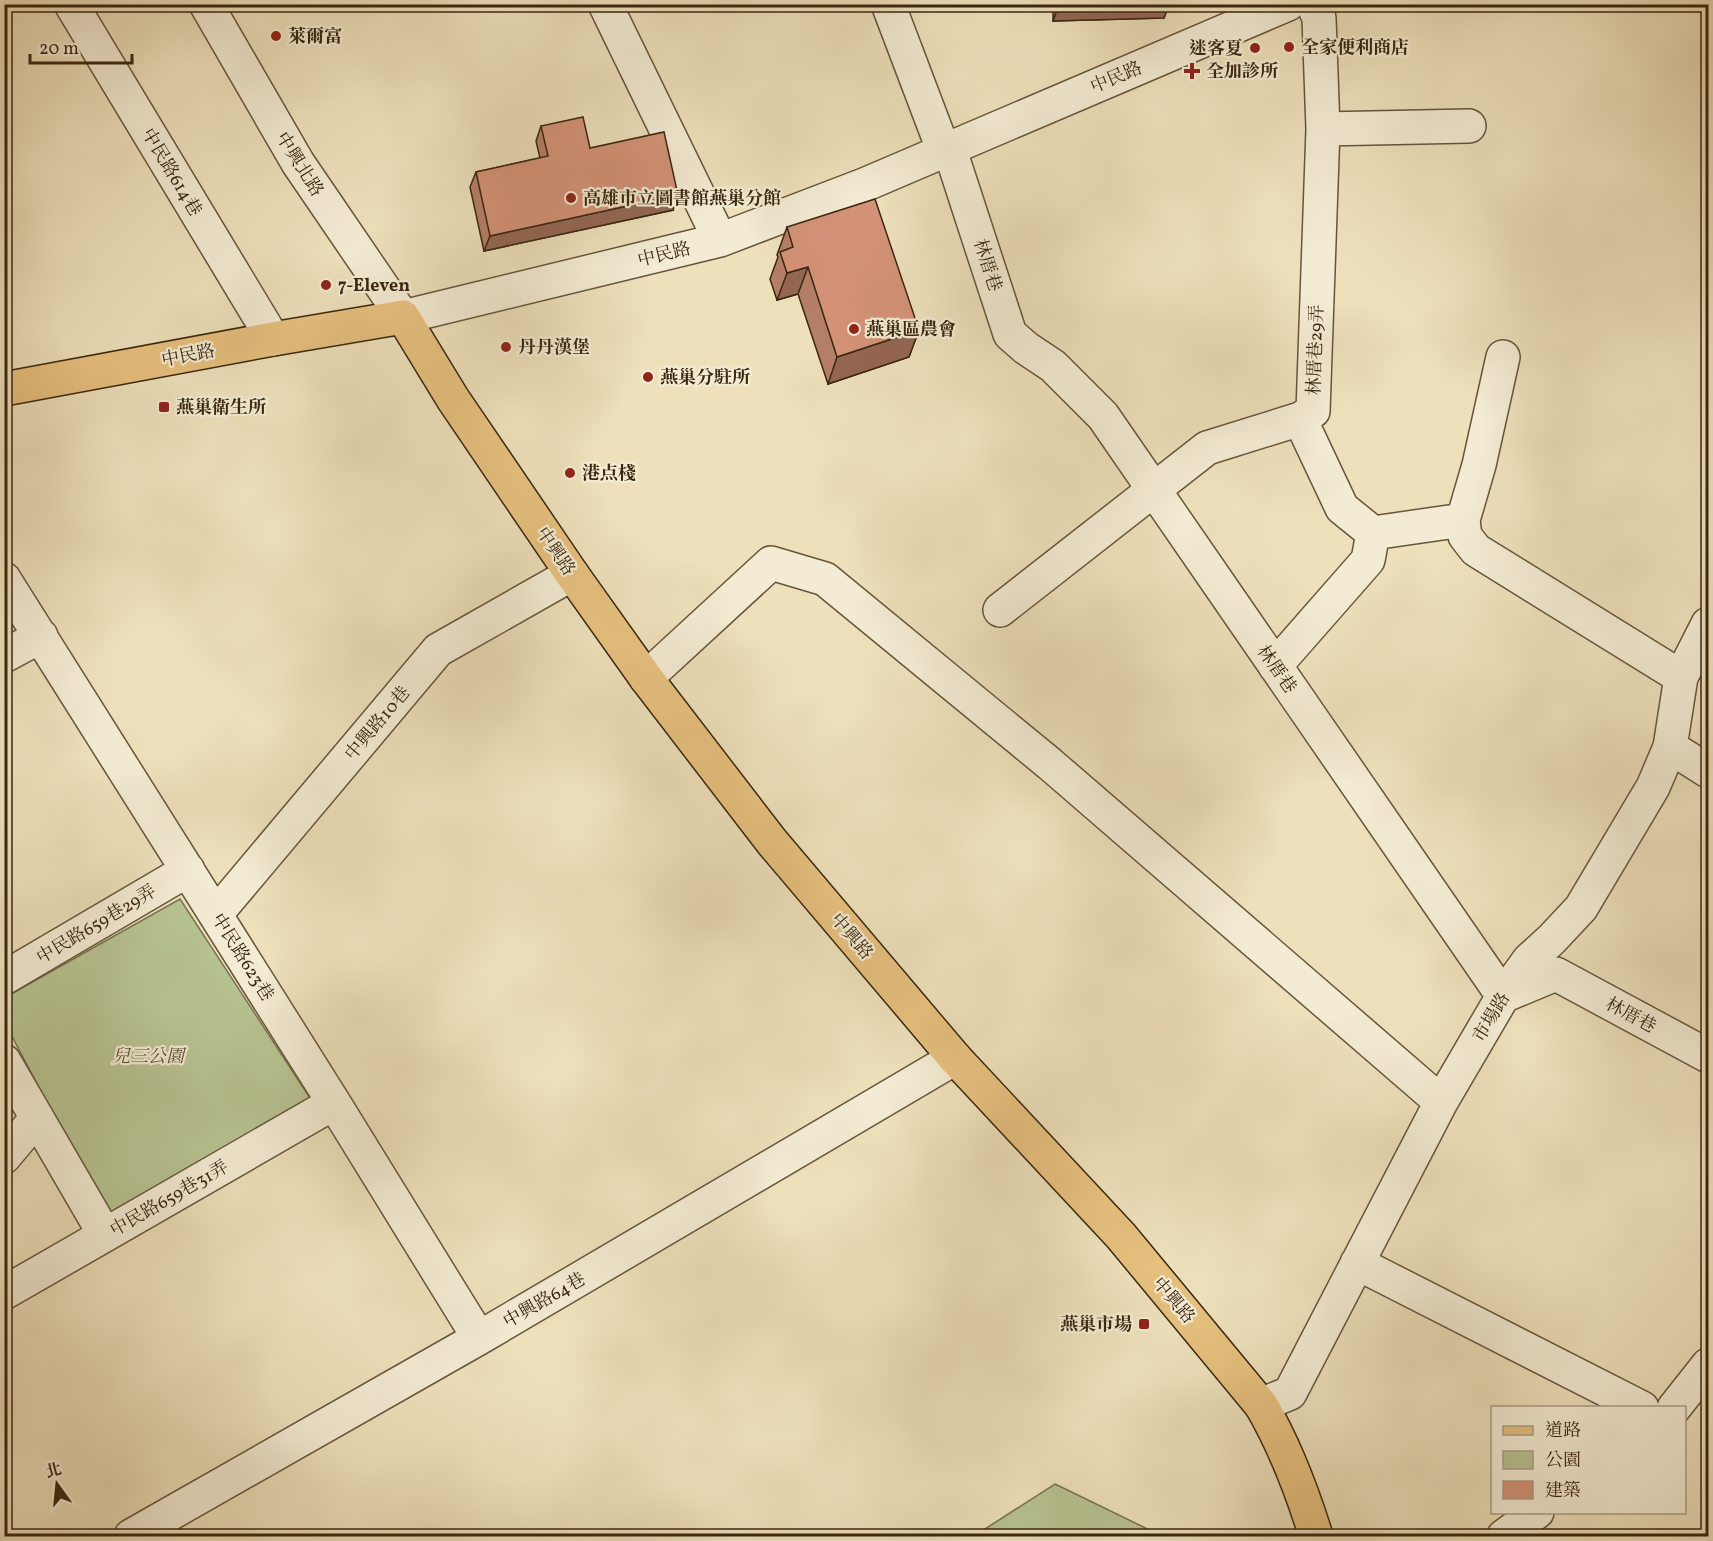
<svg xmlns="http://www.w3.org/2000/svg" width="1713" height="1541" font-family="Vollkorn,'Noto Serif TC',serif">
<rect width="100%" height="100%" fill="#ede0bb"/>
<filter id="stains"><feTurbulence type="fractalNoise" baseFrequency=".00333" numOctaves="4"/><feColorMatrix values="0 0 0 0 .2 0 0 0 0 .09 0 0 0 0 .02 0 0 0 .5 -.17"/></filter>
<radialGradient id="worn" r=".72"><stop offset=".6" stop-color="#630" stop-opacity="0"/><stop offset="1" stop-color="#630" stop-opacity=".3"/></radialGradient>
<path fill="#b7c291" stroke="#787450" stroke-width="1.5" d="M180 899 310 1098 106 1215 5 1023 4 998Z
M1055 1484 1162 1536H974Z"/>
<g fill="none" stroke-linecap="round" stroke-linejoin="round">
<g stroke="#67553b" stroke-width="36">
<path id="minor" d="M71 4 273 339
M206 4 298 163 403 317 720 240 864 185 1288 4
M605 4 720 240
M888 4 943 149
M1323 129 1469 126
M949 147 1010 334 1026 348 1053 366 1103 416 1503 996 1556 974 1708 1056
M1503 357 1479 465 1463 520 1465 536 1476 550 1681 677
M1373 533 1463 520
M4 579 334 1103 479 1338
M1000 610 1207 448 1300 419 1313 411 1323 129 1319 18 1313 4
M4 656 41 636
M1275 666 1368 560 1373 533 1342 508 1300 419
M646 678 771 563 825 579 1050 764 1441 1102
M1670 747 1708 771
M216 914 438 650 572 574
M4 978 188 870
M4 1061 105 1235
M4 1157 36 1119
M1357 1263 1642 1408
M4 1293 334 1103
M1261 1405 1290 1393 1441 1102 1503 996 1529 960 1552 939 1581 908 1653 787 1670 747 1681 677 1708 624
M1674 1408 1708 1365
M131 1536 479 1338 955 1058
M1504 1536 1537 1512"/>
</g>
<g stroke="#3a2710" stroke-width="36">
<path id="major" d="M4 389 273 339 403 317 453 399 572 574 646 678 772 842 955 1058 1121 1236 1261 1405C1285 1446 1302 1491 1316 1536"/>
</g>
<use href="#minor" stroke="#f3ebd3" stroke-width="33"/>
<use href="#major" stroke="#e6c07e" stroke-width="33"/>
</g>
<path fill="#b57e66" stroke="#3a2710" stroke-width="1.5" d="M1053 4H1169L1164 18 1053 21Z
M541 126 590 148 673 210 484 251 470 187 476 172 540 158 536 141Z
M787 227 919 330 909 357 828 384 798 294 777 300 770 279 778 257 777 255Z"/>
<path fill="#946653" stroke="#3a2710" stroke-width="1.5" d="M1128 4H1169L1164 18 1053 21 1058 7Z
M678 195 673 210 484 251 490 236Z
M808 267 798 294 777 300 787 273Z
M919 330 909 357 828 384 837 357Z"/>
<path fill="#d39277" stroke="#3a2710" stroke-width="1.5" d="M1058 4H1128L1058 7Z
M583 117 590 148 664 132 678 195 490 236 476 172 548 156 541 126Z
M875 199 919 330 837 357 808 267 787 273 780 252 793 247 787 227Z"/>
<g fill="#8f2418" stroke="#f3ebd3" stroke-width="2">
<circle cx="276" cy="36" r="6"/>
<circle cx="1289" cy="47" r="6"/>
<circle cx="1255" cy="48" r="6"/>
<path d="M1189 62h6v6h6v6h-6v6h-6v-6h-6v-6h6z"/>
<circle cx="571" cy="198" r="6"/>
<circle cx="326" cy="285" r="6"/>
<circle cx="854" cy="329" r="6"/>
<circle cx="506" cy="347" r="6"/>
<circle cx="648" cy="377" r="6"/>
<rect x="158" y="401" width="12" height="12" rx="3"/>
<circle cx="570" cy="473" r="6"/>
<rect x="1138" y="1318" width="12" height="12" rx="3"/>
</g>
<g text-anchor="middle" stroke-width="4.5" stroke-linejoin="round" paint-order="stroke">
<g font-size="18" font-weight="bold" fill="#3a2710" stroke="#f3ebd3" text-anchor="start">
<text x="288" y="42">萊爾富</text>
<text x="1301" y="53">全家便利商店</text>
<text x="1243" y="54" text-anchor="end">迷客夏</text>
<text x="1206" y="77">全加診所</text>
<text x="583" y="204">高雄市立圖書館燕巢分館</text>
<text x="338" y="291">7-Eleven</text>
<text x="866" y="335">燕巢區農會</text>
<text x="518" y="353">丹丹漢堡</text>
<text x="660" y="383">燕巢分駐所</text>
<text x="176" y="413">燕巢衛生所</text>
<text x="582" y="479">港点棧</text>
<text x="1132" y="1330" text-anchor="end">燕巢市場</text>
</g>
<g font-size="18" fill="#3a2710" stroke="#f3ebd3">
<text transform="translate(1116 77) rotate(-23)" y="6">中民路</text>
<text transform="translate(300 164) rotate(58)" y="6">中興北路</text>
<text transform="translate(172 172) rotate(59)" y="6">中民路614巷</text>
<text transform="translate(664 254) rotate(-14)" y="6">中民路</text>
<text transform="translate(988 265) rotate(72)" y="6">林厝巷</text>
<text transform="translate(1315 350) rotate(-88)" y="6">林厝巷29弄</text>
<text transform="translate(188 355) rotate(-11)" y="6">中民路</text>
<text transform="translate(556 551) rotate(56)" y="6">中興路</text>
<text transform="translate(1277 669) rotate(55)" y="6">林厝巷</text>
<text transform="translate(377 723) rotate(-50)" y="6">中興路10巷</text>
<text transform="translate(96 924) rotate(-31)" y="6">中民路659巷29弄</text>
<text transform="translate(852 936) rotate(50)" y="6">中興路</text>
<text transform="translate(243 957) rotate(58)" y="6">中民路623巷</text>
<text transform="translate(1631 1015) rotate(28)" y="6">林厝巷</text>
<text transform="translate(1491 1017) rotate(-59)" y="6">市場路</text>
<text transform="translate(169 1198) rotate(-30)" y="6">中民路659巷31弄</text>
<text transform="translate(544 1300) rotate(-30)" y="6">中興路64巷</text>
<text transform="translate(1174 1300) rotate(50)" y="6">中興路</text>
</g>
<g font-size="18" font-style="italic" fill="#594e30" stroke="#f3ebd3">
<text x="148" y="1062">兒三公園</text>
</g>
</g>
<rect width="1713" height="1541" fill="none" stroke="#ede0bb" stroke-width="24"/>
<rect x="6" y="6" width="1701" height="1529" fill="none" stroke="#3a2710" stroke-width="3"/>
<rect x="12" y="12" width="1689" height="1517" fill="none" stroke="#3a2710" stroke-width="1.5"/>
<rect x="1491" y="1406" width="195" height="108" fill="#f3ebd3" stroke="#a99d85" stroke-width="1.5"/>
<rect x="1503" y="1426" width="30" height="9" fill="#e6c07e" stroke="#a99d85" stroke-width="1.5"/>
<text x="1545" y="1436" font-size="18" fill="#3a2710">道路</text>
<rect x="1503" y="1451" width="30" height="18" fill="#b7c291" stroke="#a99d85" stroke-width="1.5"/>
<text x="1545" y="1466" font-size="18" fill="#3a2710">公園</text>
<rect x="1503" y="1481" width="30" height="18" fill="#d39277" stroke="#a99d85" stroke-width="1.5"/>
<text x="1545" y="1496" font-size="18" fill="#3a2710">建築</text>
<g transform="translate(57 1484) rotate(345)" stroke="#f3ebd3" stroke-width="4.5" paint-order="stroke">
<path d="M0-4.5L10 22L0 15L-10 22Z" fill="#3a2710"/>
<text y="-9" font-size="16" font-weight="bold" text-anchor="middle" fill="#3a2710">北</text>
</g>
<path d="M30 54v9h102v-9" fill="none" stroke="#3a2710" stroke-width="3"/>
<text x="39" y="54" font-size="18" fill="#3a2710" stroke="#f3ebd3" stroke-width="4.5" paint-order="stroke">20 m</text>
<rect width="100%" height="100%" filter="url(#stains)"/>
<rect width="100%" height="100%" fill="url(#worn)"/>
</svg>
